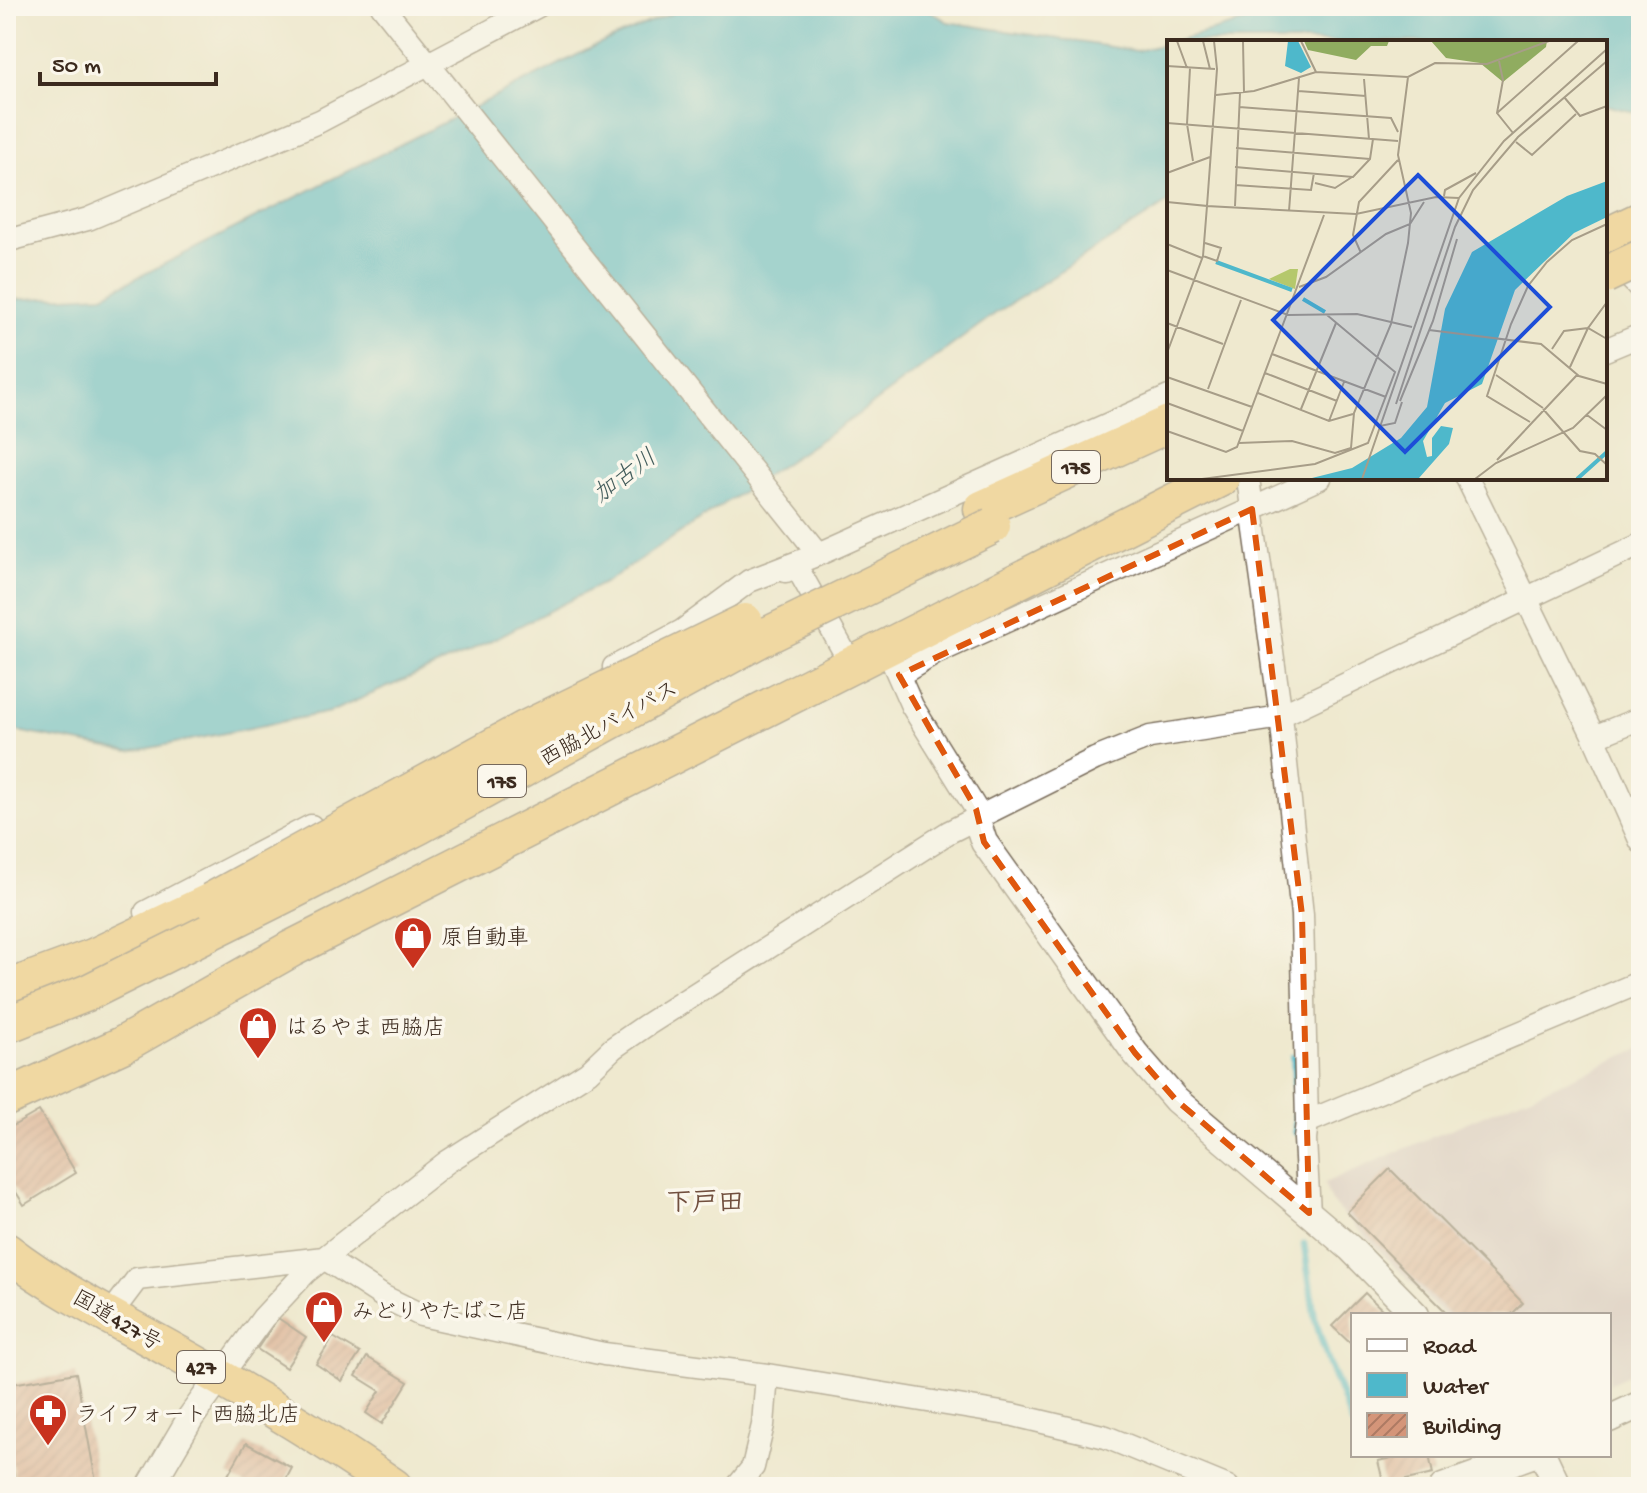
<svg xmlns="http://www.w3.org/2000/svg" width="1647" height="1493" font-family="'Gochi Hand','Klee One',sans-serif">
<defs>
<pattern id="building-hatch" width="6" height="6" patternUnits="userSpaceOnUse" patternTransform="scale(2)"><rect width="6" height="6" fill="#d49579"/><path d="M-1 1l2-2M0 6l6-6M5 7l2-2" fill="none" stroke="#ad7a63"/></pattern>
</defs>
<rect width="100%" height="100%" fill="#fbf7ec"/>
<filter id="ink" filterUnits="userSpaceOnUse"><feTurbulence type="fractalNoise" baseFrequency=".0125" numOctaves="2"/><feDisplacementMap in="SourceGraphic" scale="16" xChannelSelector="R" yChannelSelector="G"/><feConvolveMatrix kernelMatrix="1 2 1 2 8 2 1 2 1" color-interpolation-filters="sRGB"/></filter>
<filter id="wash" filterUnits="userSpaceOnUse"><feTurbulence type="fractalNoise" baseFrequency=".006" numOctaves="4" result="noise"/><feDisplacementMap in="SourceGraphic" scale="32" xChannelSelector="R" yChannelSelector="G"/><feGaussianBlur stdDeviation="1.8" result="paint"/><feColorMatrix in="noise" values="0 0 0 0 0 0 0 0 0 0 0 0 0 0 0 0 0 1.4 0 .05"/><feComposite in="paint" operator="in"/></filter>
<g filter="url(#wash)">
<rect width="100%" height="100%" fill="#efe9cf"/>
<path fill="#d2bfc0" d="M1641 1048V1369L1609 1384V1315H1443L1331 1202 1324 1183Z"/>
<path fill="#4eb8cb" stroke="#447174" stroke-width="2" d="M689 6H922L948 22 1137 51 1169 43V202L996 313 856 416 606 582 464 654 330 712 130 752 6 729V300L103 295 593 47Z
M1304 6H1641V114L1605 105V42H1171Z"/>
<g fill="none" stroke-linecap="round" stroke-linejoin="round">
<path stroke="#4eb8cb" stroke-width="7" d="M1294 1057 1296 1132
M1304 1244 1315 1319 1329 1364 1353 1425"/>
</g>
<g id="blocks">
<path fill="url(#building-hatch)" d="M39 1111 76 1173 24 1205 6 1176V1130Z
M1390 1169 1523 1303 1511 1315H1449L1347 1212Z
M1365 1293 1388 1315H1353V1346L1332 1326Z
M278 1318 306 1337 286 1368 257 1349Z
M333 1337 360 1353 342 1381 316 1364Z
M367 1357 408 1382 382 1424 366 1413 380 1391 356 1376Z
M76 1373 97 1487H16L6 1434V1385Z
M246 1443 292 1468 282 1487H250L228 1475Z
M1406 1455H1429L1433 1474 1384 1485 1378 1461Z"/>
</g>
</g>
<g filter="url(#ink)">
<use href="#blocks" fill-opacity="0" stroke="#7a6d5c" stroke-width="2"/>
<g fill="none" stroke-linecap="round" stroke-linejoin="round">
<g stroke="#7a6d5c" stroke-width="25">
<path id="minor" d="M382 6 819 554
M6 241 88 219 320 121 538 6
M1614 262 1641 289
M1605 350 1641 335
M1467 478 1594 737 1641 842
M786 571 795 564 851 664
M893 663 912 706 976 809V818
M614 667 682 631 749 581 819 554 1169 397
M899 675 934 654 1252 509 1249 485
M1594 737 1641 718
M146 912 311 826
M1307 1122 1641 982
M1309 1213 1305 1139 1307 1122 1302 915 1281 716 1252 509 1320 478
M110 1315 137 1279 324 1258 384 1297 421 1315 604 1354 767 1375 1014 1415 1106 1437 1228 1487
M220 1377 263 1318 306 1272 447 1162 588 1072 613 1048 645 1026 949 832 1095 759 1150 737 1275 718 1641 544
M737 1487 753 1467 763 1425 767 1375"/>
</g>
<g stroke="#7a6d5c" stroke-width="29">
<path id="tertiary" d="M976 818 984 842 1135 1053 1176 1100 1350 1248 1416 1315
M1609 1419 1641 1404
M1543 1455 1558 1487
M150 1487 191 1417 220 1377
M1443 1487 1531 1455"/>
</g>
<g stroke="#7a6d5c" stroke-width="39">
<path id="trunk" d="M1605 237 1641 220
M982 509 1169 424
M6 989 93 957 211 901
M6 1098 122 1045 291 949 1221 478
M6 1251C59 1292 122 1322 180 1355 253 1396 325 1439 394 1487"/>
</g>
<use href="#minor" stroke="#fff" stroke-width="22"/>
<use href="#tertiary" stroke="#fff" stroke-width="26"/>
<use href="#trunk" stroke="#f2c36a" stroke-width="36"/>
<g stroke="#7a6d5c" stroke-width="39" stroke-linecap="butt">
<path id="trunk-bridge" d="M1605 275 1641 258
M211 901 523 730 745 622
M6 1025 87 993 290 892 419 826 762 638 992 526"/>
</g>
<use href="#trunk-bridge" stroke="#f2c36a" stroke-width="36"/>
</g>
</g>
<path d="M0 0H1647V1493H0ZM1252 509 1302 915 1309 1213 1176 1100 1135 1053 984 842 976 809 899 675Z" fill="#efe9cf" fill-opacity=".55" fill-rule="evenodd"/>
<path fill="none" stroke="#df570d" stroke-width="6" stroke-dasharray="16 10" stroke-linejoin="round" d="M1252 509 1302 915 1309 1213 1176 1100 1135 1053 984 842 976 809 899 675Z"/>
<defs>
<g id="shop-pin" transform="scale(2)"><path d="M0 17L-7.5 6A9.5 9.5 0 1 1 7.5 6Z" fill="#c8321e" stroke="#fbf7ec"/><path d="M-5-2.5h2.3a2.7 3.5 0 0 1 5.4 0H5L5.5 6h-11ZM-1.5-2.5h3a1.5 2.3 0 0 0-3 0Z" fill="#fff"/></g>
<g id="pharmacy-pin" transform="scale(2)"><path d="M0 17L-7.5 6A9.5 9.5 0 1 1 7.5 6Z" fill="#c8321e" stroke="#fbf7ec"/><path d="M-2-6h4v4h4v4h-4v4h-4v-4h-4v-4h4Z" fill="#fff"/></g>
</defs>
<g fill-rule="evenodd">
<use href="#shop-pin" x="413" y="936"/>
<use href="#shop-pin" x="258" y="1026"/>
<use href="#shop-pin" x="324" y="1310"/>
<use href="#pharmacy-pin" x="48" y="1413"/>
</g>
<g text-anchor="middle" stroke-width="7" stroke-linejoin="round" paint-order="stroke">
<g fill="#fbf7ec" stroke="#75685c" stroke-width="2">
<rect x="1052" y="451" width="48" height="32" rx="6"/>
<rect x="478" y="765" width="48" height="32" rx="6"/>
<rect x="177" y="1351" width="48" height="32" rx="6"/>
</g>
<g font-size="20" font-weight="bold" fill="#3b2a1e">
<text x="1076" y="474">175</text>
<text x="502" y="788">175</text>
<text x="201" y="1374">427</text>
</g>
<g font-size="22" fill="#3b2a1e" stroke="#fbf7ec">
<text transform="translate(608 722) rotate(-29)" y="8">西脇北バイパス</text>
<text transform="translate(118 1319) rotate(30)" y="8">国道427号</text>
</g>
<g font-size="22" fill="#3b2a1e" stroke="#fbf7ec" text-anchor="start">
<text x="441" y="944">原自動車</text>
<text x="286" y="1034">はるやま 西脇店</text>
<text x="352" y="1318">みどりやたばこ店</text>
<text x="76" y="1421">ライフォート 西脇北店</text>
</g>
<g font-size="24" font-style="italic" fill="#425c5b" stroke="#fbf7ec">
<text transform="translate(624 475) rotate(-37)" y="8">加古川</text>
</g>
<g font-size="26" font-weight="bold" fill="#714f3e" stroke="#fbf7ec">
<text x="705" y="1210">下戸田</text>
</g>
</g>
<g transform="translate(1167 40)">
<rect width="440" height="440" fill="#efe9cf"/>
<path d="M137 1H222L220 6H204L189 20 141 10ZM264 1H380L379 7 336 42 313 23 279 18Z" fill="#90ac60"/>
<path d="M123 229H131L128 249 102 239Z" fill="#b5c86c"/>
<path d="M121 1H131L144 27 134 33 118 26ZM440 141V177L407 193 348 250 315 344 278 363 256 401 260 417 265 416V398L274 386 286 388 282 404 252 438 141 439 185 428 234 398 260 367 278 269 305 212 400 156Z" fill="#4eb8cb"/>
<path fill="none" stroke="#4eb8cb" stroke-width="4" d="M49 222 125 250M136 259 158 272M410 439 440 412"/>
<path fill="none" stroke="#a79d88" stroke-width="2" d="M10 1 20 28M36 1 43 29M47 1 50 29 40 166 189 174 269 157 292 158M76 1 77 53M134 1 149 32M332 21 336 40 330 73 346 93M0 26 48 29M23 28 20 84 26 121M197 39 202 99M131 51 199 56M49 55 87 51 149 32 241 37 268 23 320 24 382 1M397 57 413 76 440 66M72 67 224 78 231 92M330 73 411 1M0 83 231 101M349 102 365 115 409 74M69 108 203 119M68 127 186 137 203 119 206 99M0 133 43 117M148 143 168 148 185 137M68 145 144 150 147 133M277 156 278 150 309 133M0 162 40 166 36 216 0 313M68 166 73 53M122 171 132 38M0 204 35 218M194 213 186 195 192 162 231 120M36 216 50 221 54 208 38 203M0 230 121 275 190 274 245 287M132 247 159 237 219 194 243 184 257 162M0 283 56 304M262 290 374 304 412 336 440 344M385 309 397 291 421 288 440 262M105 314 219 357M403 327 421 288 440 299M98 333 170 361M329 335 376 368M0 337 85 367M41 349 74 260M91 353 162 381 186 374M233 361 266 281 290 199M0 363 76 391M229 364 288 187 306 150 351 97 440 21M134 369 169 283M376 369 413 411 428 414 440 425M420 375 440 390M162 381 177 342M363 382 320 356 344 284 361 246 380 222 405 200 440 184M213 386 228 383 235 362M0 391 59 412 70 407 157 175M72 403 125 401 168 413 184 408 187 373 224 284 241 203 244 173 231 115 241 37M330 420 410 335M35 439 148 424 201 403 228 332 160 275M195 439 292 158 337 101 440 9M308 439 329 423 406 388 440 355"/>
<path fill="#1d4ed8" fill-opacity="0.15" stroke="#1d4ed8" stroke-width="4" d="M251 135 383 267 238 412 106 280Z"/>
<rect width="440" height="440" fill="none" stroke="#3b2a1e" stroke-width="4"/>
</g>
<rect width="1647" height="1493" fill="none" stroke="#fbf7ec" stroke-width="32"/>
<rect x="1351" y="1313" width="260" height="144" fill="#fbf7ec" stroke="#aea59a" stroke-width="2"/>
<rect x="1367" y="1339" width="40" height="12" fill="#ffffff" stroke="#aea59a" stroke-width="2"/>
<text x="1423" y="1353" font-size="24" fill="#3b2a1e">Road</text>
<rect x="1367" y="1373" width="40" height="24" fill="#4eb8cb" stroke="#aea59a" stroke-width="2"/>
<text x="1423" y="1393" font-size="24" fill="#3b2a1e">Water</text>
<rect x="1367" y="1413" width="40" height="24" fill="url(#building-hatch)" stroke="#aea59a" stroke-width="2"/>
<text x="1423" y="1433" font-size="24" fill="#3b2a1e">Building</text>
<path d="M40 72v12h176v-12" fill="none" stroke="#3b2a1e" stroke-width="4"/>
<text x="52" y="72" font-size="24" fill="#3b2a1e" stroke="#fbf7ec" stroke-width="6" paint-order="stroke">50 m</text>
</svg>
